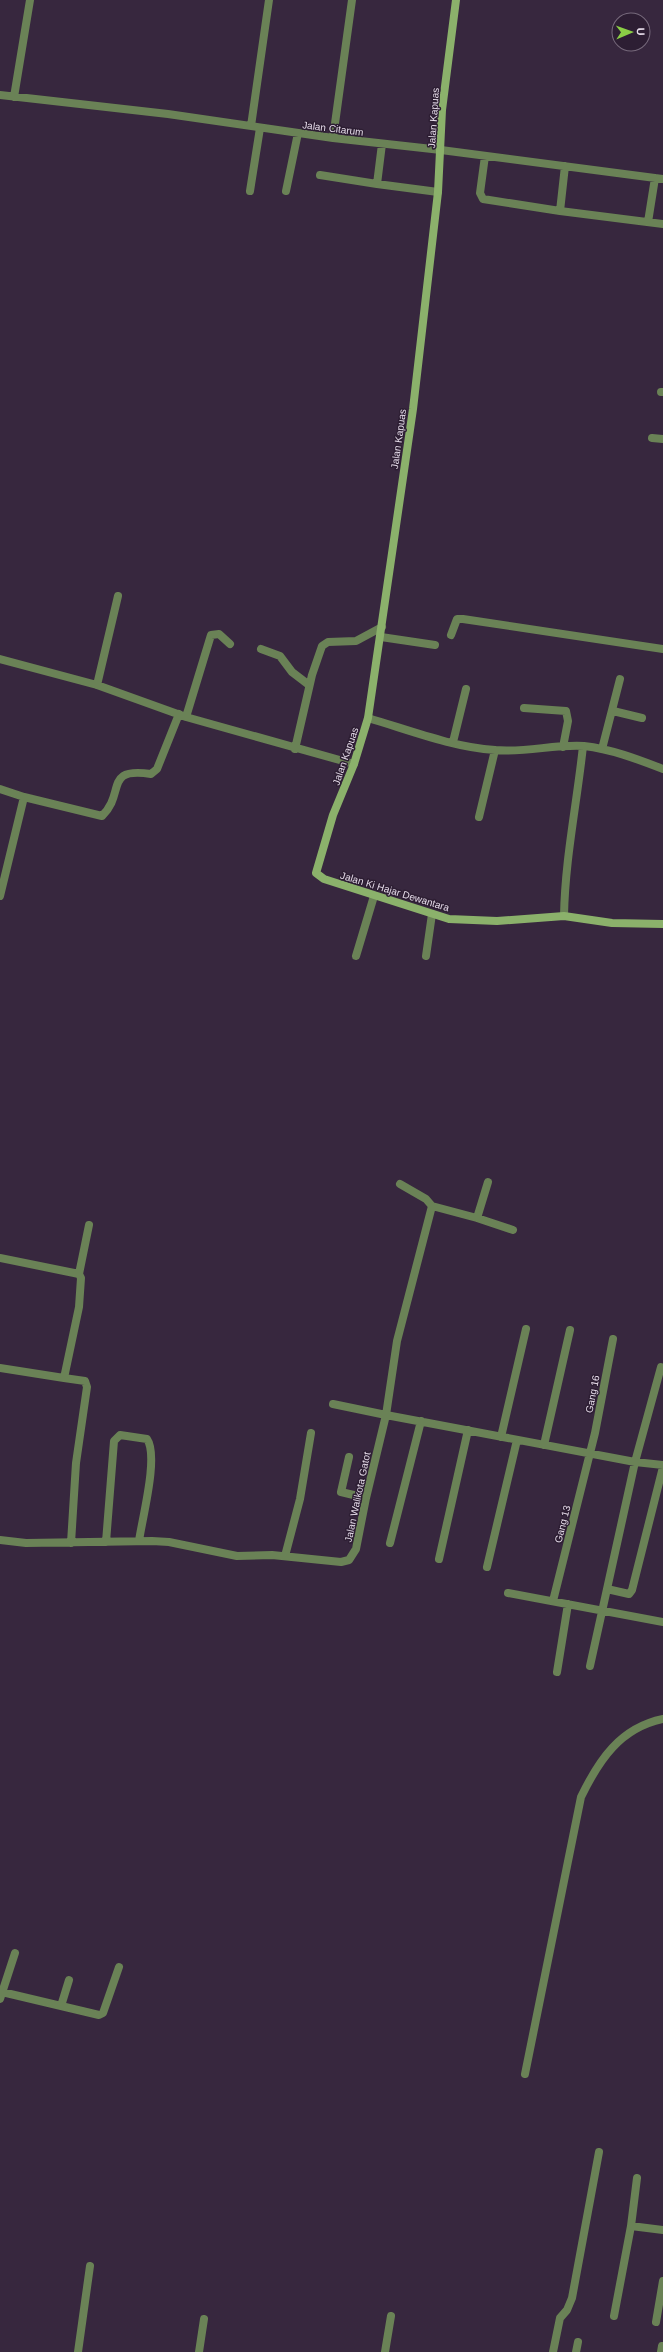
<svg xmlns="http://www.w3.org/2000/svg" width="663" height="2352" font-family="Arial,sans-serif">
<rect width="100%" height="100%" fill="#37273e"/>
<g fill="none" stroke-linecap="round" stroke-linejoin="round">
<path stroke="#6a8256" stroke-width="8" d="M0 95 168 114 333 138 441 150 663 179
M14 97 30 0
M251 126 269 0
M333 138 352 0
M382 144 377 184 438 192
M485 156 480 193 483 199 560 211
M565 166 560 211 663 224
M320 175 377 184
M250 191 260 128
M286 191 298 133
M648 222 655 178
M661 392H663
M652 438 663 439
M451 635 457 619H463L663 649
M381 637 435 645
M261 649 280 656 292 672 309 685
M0 659 97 685 186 717 354 764
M97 685 118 596
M524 708 566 711 568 721 563 747
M613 711 642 718
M186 717 211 635 219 634 230 644
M368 718C409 730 452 747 495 750 525 753 555 744 584 746 611 749 637 759 663 769
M453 742 466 689
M295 749 312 675 322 646 328 642 356 641 382 627
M602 749 620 679
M0 789 24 797
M479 817 495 750
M0 896 24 797 102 816C126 793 103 767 151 774L157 769 179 714
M564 916C565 859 577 803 583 746
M356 956 374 896
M426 956 432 914
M400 1184 426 1199 432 1206
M477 1218 513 1230
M0 1258 79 1274 81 1278 79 1307 64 1378 0 1368
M79 1274 89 1225
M64 1378 85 1381 87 1387 76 1463 71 1543
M333 1404 386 1415 397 1341 432 1206 477 1218 488 1182
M501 1437 526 1329
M544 1445 570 1330
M349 1457 341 1492 366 1498
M0 1540 26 1543 152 1541 169 1542 237 1556 272 1555 341 1562 349 1560 356 1549 366 1498 386 1415 635 1462 663 1465
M106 1542 114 1441 120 1435 147 1439C159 1456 142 1519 139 1541
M390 1543 421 1421
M285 1556 300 1499 311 1433
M439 1559 468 1430
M487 1567 517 1440
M607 1589 629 1594 632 1590 663 1467
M508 1593 663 1622
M553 1601 595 1433 613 1339
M590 1666 635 1462 661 1367
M557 1672 568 1604
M2 1992 99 2015 103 2013 119 1967
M0 1999 15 1953
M61 2006 69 1980
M525 2074 581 1797C599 1760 620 1728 663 1719
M631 2226 663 2230
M614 2316 631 2226 637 2178
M656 2322 663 2281
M78 2352 90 2266
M199 2352 204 2319
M385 2352 391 2316
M553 2352 560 2318 567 2310 572 2298 599 2152
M576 2352 578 2342
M661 2352 662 2346"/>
<path stroke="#8bb16b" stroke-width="8" d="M456 0 442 110 438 192 413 409 368 718 354 764 333 815 316 873 324 879 449 919 497 921 564 916 612 923 663 924"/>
</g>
<g text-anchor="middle" stroke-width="3" stroke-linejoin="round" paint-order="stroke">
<g font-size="10" fill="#e5dbe9" stroke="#2d1e33">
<text transform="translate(433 118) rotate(-86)" y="4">Jalan Kapuas</text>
<text transform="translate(333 128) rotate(7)" y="4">Jalan Citarum</text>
<text transform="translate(398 439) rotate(-82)" y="4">Jalan Kapuas</text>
<text transform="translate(345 756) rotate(-71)" y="4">Jalan Kapuas</text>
<text transform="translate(395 891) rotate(17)" y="4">Jalan Ki Hajar Dewantara</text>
<text transform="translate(592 1394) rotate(-79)" y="4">Gang 16</text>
<text transform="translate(357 1497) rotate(-78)" y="4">Jalan Walikota Gatot</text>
<text transform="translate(562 1524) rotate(-76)" y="4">Gang 13</text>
</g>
</g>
<g transform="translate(631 32) rotate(88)"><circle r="19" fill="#2d1e33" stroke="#776a7c"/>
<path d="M0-3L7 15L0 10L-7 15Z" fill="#8bce46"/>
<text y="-6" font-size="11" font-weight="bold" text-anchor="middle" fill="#e5dbe9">U</text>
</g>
</svg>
